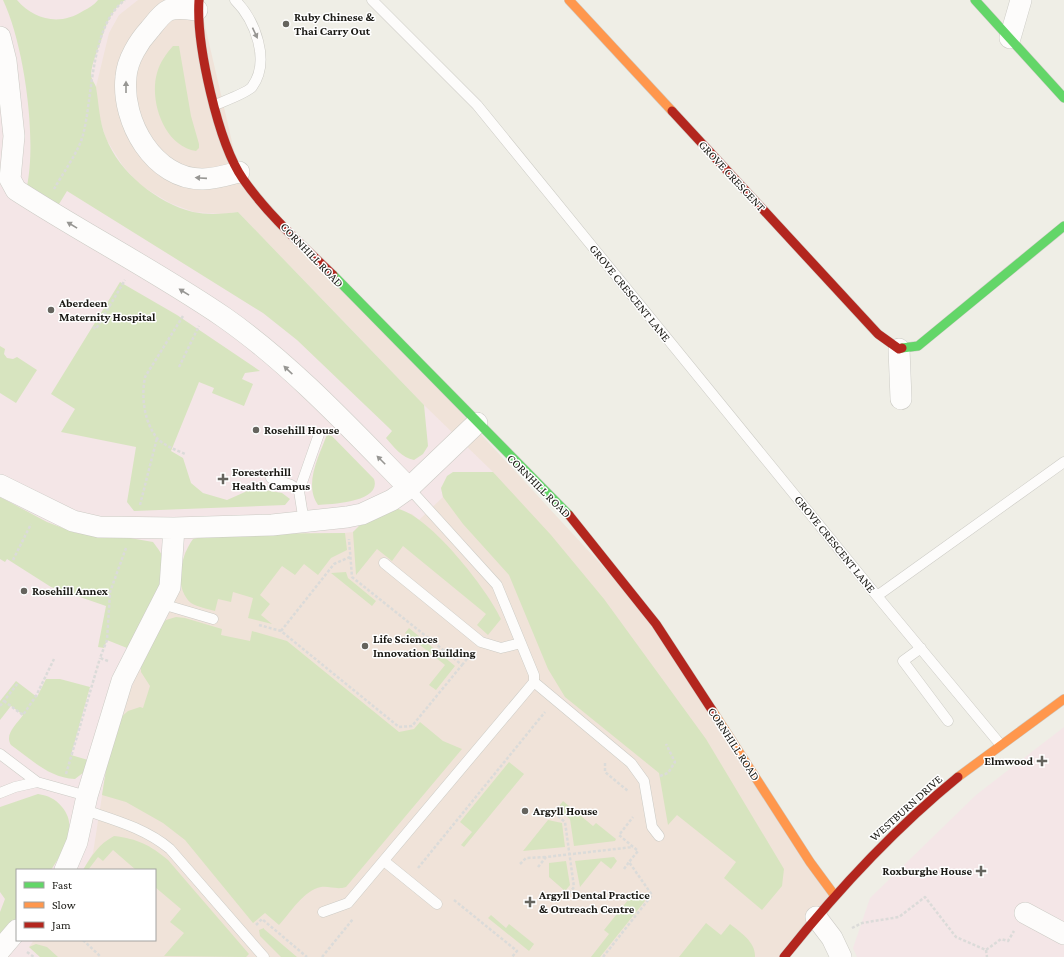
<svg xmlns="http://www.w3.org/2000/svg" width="1064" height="957" font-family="'Crimson Pro',serif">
<rect width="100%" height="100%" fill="#efeee6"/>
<path fill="#f0e3d9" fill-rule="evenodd" d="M0 0H199L239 172 656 624 835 896 784 957H0ZM17 870H155V940H17Z"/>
<path fill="#f4e6e7" d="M0 0H138L119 15 109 33 96 87 98 112 106 139 123 166 140 185 170 203 194 212 223 214 238 212 424 405 493 472H453L441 488 443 497 419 520 412 514 391 511 382 517 359 526 353 532 345 533 216 534 185 552 181 580 166 620 159 627 141 664 119 719 107 764 93 853 83 870H17V940H34L29 947 40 957H0Z
M1064 727V957H857L853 948 870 898 976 795Z"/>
<path fill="#d7e4bf" d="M3 0H17C34 20 60 26 83 11 89 8 94 5 98 0H125C112 9 105 26 101 41 97 52 91 65 91 76 92 80 95 84 96 87 99 104 99 121 106 138 119 172 157 203 193 212 207 215 224 214 238 212L424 405 428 446 423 454 414 460C402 458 394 447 386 438L392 431 388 427 297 340 263 313 67 191 56 209 27 186C37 138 24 44 3 0Z
M173 46H179L191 116 199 144V148L196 151C164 146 149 101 157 73 160 62 166 54 173 46Z
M120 282 177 315 260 371 245 373 242 379 253 384 244 406 212 393 214 388 199 382 171 451 183 458 191 483 203 493 227 500 254 488 282 493 290 499 285 505 134 511 127 502 136 447 61 432 75 409 51 394Z
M0 346 5 349 4 354 7 358 13 359 17 357 37 370 16 403 0 393Z
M328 432 374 479C382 502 332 504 318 505 303 484 320 454 328 432Z
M453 472H493L551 535 604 599 706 739 784 869 782 886 762 910 724 878 736 862 677 815 668 825 659 773 565 697 548 669 509 575 463 524 443 497 441 488 447 476Z
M0 497 47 522 76 533 130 538 153 542C158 549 163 554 164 563 167 584 137 629 127 648L107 640 104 648 98 647 106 606 51 587 7 559 5 562 0 559Z
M398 509C429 515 488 590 501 619L488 635 477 625 486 614 403 546 392 561 377 549 356 575 353 532 359 526Z
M345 533 347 550 331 558 318 575 304 564 295 575 282 566 260 595 270 604 261 615 272 624 248 618 253 598 233 592 231 602 218 599 215 611C208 609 198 607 191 603 173 588 181 555 193 539L216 534Z
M346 572 348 578 376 601 372 606 331 573Z
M176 617 185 618 222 629 221 635 250 641 252 631 287 641 399 732 414 729 420 722 443 741 462 749 346 887C337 890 330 886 321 887 304 890 291 912 279 925L265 913 253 923 185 840 163 823 126 802 102 795 107 764 119 719 128 711 140 707 143 708 150 686 141 672V664L159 627 166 620Z
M409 628 455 666 436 690 429 685 445 665 405 633Z
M46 679H60L90 687 71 755 88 760V769L75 779C49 778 31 759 11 745 4 734 17 724 23 715L11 706 0 720V701L16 681 37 697Z
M509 762 524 774 464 847 461 845 472 832 460 822Z
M38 794C48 796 55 798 62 807 79 827 63 851 51 870H17V917L0 938V912L5 899 0 892V807Z
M563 801 593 826 596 823 616 839 615 841 574 846 570 819 557 809Z
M548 820 562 823 565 847 523 851Z
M114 836C138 839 150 845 168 860L249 954 246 957 164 956 184 933 170 922 181 909 155 887V870H136L113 850 103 861 98 857 88 870H83C92 855 99 844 114 836Z
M614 857 617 861 611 869 601 861 580 887 575 861Z
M566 861 570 885 565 891 549 877V863Z
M636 890 645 901 600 957H591L609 934 604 930Z
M491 915 506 928 509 924 534 944 529 951 488 918Z
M706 923 721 935 730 924C740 932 756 942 755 957H679Z
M264 928V929L297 957H281L260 936 259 930Z
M36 944 47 947 58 957H40L29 947Z"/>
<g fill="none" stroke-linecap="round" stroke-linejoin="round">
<g stroke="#cccbc5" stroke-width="11">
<path id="lane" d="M372 0 477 105 877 596 1000 744
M215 105C224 101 247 93 252 87 271 61 255 20 235 0
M271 478 291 485 299 491 304 522
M409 488 497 585 534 675V682L631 763 644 781 652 827 659 836
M299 491 319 434
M384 563 481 642 501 648 521 643
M877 596 1064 462
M162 604 213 619
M921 648 903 661 948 721
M0 754 37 782
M0 793 15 787 37 782 87 796
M85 810C114 820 145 828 170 849L264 957
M384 861 437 904
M323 912 348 903 534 682"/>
</g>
<g stroke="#cccbc5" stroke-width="22">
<path id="street" d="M197 10C188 9 178 7 169 10 162 13 155 23 150 29 139 41 127 60 126 77 121 121 154 180 203 179 215 179 228 175 239 172
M0 37 6 61 14 136 10 179 16 190C84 234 158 272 225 318 292 365 351 429 409 488
M1010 38 1021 0
M899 349 901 399
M0 485 73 521 99 527 174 528 272 525 347 517 362 514 392 500 409 488 477 423
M65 870 77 842 87 796 122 681 170 587 174 528
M1025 913 1064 934
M816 917 832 938 841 957
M0 950 17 930"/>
</g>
<g stroke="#cccbc5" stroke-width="10">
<path id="fast" d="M975 0 1064 98
M333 275 569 515
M902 348 918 346 1064 226"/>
</g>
<g stroke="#cccbc5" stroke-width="10">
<path id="slow" d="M569 0 672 111
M712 710 810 862 835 896
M958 777 1064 699"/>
</g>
<g stroke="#cccbc5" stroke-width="10">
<path id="jam" d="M199 0C196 44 218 143 243 179 268 215 302 245 333 275
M672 111 878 334 899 349 902 348
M569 515 656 624 712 710
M784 957C836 892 893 830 958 777"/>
</g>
<path stroke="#dbdbd9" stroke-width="2.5" stroke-dasharray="3 2" stroke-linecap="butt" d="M54 189C63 173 79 151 83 135 93 97 90 26 125 0
M183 316 145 377C141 396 144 422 157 438 163 445 176 450 185 454
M93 327 96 329 125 280
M179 367 199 326
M140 505 157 438
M13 560 31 524
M259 625 281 631 399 727 412 726 462 665 352 577 349 539
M281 631 334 564 350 557
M108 661 100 658 107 640 110 592 126 548
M462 665 470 655
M4 701 23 715 36 696 54 659
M0 706 18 683
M605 763V772L628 791
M66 774 100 658
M660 776 668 773 675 762 666 744
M554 813 565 822 574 887 565 899
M520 864 526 858 545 857
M538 867 546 857 633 847
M418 868 545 712
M624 869 629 862
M454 900 517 951 512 957
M256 925 262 919 307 957
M852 928 862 923 899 917 925 897 956 937 986 950 1001 939 1008 941 1014 931
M83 940 101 957
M986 950 987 957
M27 952 34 957
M322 957 353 919
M603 957 652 895 629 862 638 851 619 835 633 817"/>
<use href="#lane" stroke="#fdfcfb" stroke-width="10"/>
<use href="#street" stroke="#fdfcfb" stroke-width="21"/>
<use href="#fast" stroke="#63d668" stroke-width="9"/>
<use href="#slow" stroke="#ff974d" stroke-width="9"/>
<use href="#jam" stroke="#b3261e" stroke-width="9"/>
</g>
<defs><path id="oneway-solid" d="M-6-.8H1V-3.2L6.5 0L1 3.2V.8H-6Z"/></defs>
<g fill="#979693">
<use href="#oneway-solid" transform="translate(255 33) rotate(65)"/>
<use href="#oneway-solid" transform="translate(126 87) rotate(-90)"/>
<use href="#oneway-solid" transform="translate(201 178) rotate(-176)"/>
<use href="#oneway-solid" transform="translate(72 225) rotate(-149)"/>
<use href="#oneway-solid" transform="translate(184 292) rotate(-148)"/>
<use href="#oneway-solid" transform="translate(288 370) rotate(-137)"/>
<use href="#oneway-solid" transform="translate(381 460) rotate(-135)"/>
</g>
<g fill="#65645e" stroke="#fff" stroke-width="1.5">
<circle cx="286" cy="24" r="4"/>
<circle cx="51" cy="310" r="4"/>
<circle cx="256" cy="430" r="4"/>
<path d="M221 473h4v4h4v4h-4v4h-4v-4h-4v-4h4z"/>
<circle cx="24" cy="591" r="4"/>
<circle cx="365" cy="646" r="4"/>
<path d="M1040 755h4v4h4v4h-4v4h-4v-4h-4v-4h4z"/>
<circle cx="525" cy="811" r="4"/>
<path d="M979 865h4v4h4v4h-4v4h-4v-4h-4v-4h4z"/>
<path d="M528 896h4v4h4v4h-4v4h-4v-4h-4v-4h4z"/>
</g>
<g text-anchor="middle" stroke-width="3" stroke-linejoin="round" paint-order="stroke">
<g font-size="12" font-weight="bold" fill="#1a1914" stroke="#fff" text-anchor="start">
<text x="294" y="21">Ruby Chinese &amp;<tspan x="294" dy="14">Thai Carry Out</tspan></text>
<text x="59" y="307">Aberdeen<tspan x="59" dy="14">Maternity Hospital</tspan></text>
<text x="264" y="434">Rosehill House</text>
<text x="232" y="476">Foresterhill<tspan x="232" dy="14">Health Campus</tspan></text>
<text x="32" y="595">Rosehill Annex</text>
<text x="373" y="643">Life Sciences<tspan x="373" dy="14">Innovation Building</tspan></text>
<text x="1033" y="765" text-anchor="end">Elmwood</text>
<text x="533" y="815">Argyll House</text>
<text x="972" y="875" text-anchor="end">Roxburghe House</text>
<text x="539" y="899">Argyll Dental Practice<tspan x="539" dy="14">&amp; Outreach Centre</tspan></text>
</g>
<g font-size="12" fill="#1a1914" stroke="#fff">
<text transform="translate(732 176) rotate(47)" y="4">GROVE CRESCENT</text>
<text transform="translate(312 255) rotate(46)" y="4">CORNHILL ROAD</text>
<text transform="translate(630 293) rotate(51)" y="4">GROVE CRESCENT LANE</text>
<text transform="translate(539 486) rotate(45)" y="4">CORNHILL ROAD</text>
<text transform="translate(835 544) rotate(51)" y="4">GROVE CRESCENT LANE</text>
<text transform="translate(734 744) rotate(57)" y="4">CORNHILL ROAD</text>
<text transform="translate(906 808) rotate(-42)" y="4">WESTBURN DRIVE</text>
</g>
</g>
<rect x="16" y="869" width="140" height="72" fill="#ffffff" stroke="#a3a3a1"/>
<rect x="24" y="882" width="20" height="6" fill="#63d668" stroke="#a3a3a1"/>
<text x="52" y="889" font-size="12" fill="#1a1914">Fast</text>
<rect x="24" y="902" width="20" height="6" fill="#ff974d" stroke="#a3a3a1"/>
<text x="52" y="909" font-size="12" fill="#1a1914">Slow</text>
<rect x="24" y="922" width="20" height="6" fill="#b3261e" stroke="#a3a3a1"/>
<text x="52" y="929" font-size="12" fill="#1a1914">Jam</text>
</svg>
